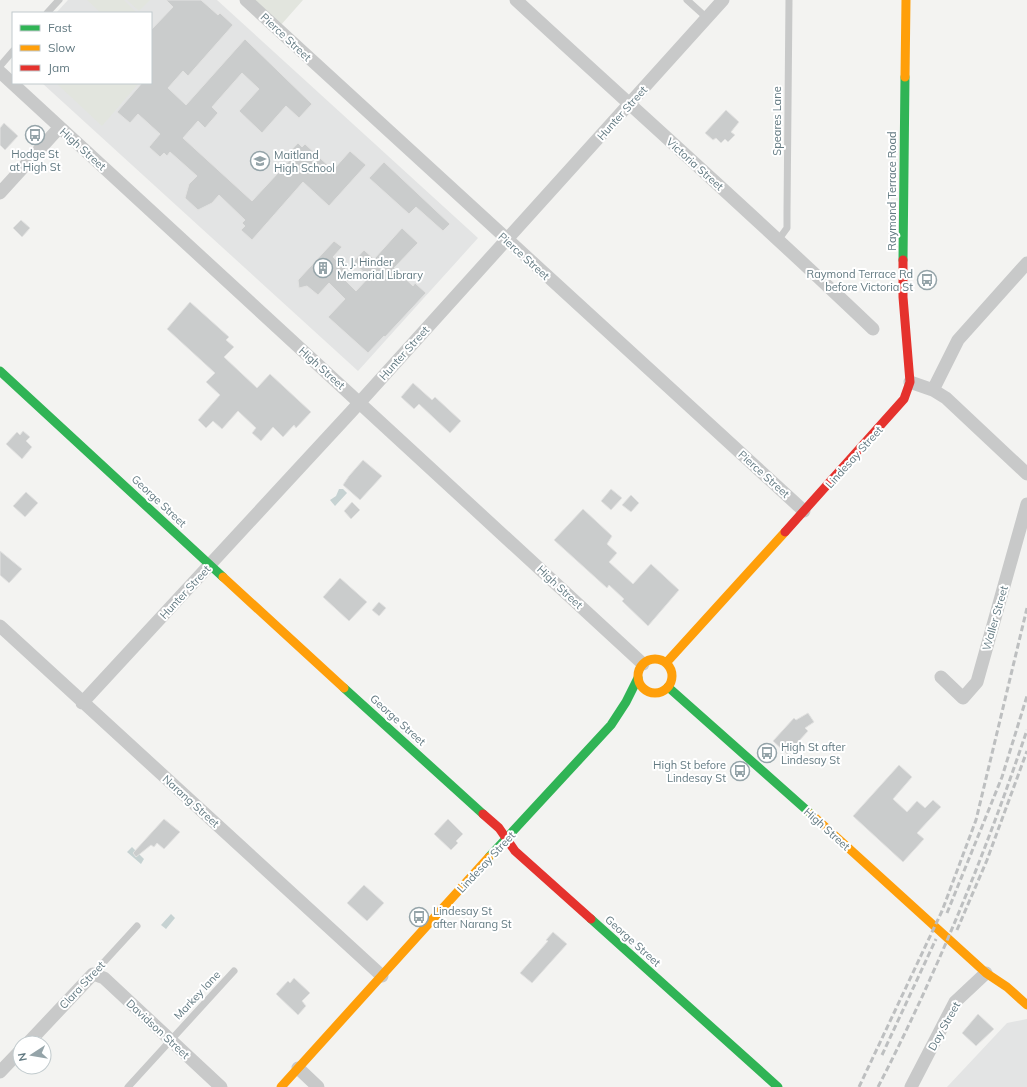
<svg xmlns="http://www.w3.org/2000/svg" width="1027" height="1087" font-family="Mulish,sans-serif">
<rect width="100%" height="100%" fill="#f3f3f1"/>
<path fill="#e3e4e4" d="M68 0H217L478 238 358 371 42 83H151V13H56Z
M1027 1019V1087H947L1007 1023Z"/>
<path fill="#e2e5de" d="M87 0H124L137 13H101Z
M127 0H150L139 11Z
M251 0H303L280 26Z
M56 83H139L102 126Z"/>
<path fill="#c6d2d2" d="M339 489H343L347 493 335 506 330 500 336 496Z
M132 847 144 859 141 864 127 852Z
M171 914 175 918 166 929 161 925Z"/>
<path fill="#cacccc" stroke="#e2e2e1" d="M166 0H201L218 15 220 13 233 25 188 76 183 71 168 88 186 105 245 39 312 104 299 118 286 106 262 133 239 111 259 89 242 73 212 107 218 113 205 128 198 121 183 138 252 201 291 159 286 156 298 143 302 147 305 144 333 170 350 151 366 165 329 206 303 182 252 240 241 230 245 226 242 223 245 220 219 195 212 203 198 210 185 198 189 184 197 176 170 152 167 156 164 153 160 157 149 147 160 134 138 114 130 123 117 112 142 83H151V30L173 7Z
M726 110 739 122 731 132 735 135 728 142 725 139 721 143 716 138 713 140 705 133Z
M4 123 18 136 5 150 0 145V128Z
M384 162 450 224 443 231 416 207 409 214 369 178Z
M21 220 30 228 22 237 13 228Z
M402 228 418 243 394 268 413 286 415 283 426 293 385 337 384 336 368 353 328 317 345 299 329 283 318 295 307 286 299 288 298 280 334 241 342 247 333 257 347 270 341 276 356 291 369 277 353 262 364 250 374 259Z
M190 302 229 337 226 340 234 347 224 357 257 388 270 374 311 412 296 428 294 425 283 437 273 427 261 441 252 433 256 428 238 411 222 429 213 421 206 428 198 420 220 395 206 382 215 373 167 329Z
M413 383 432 400 435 397 461 421 450 433 419 404 414 409 401 397Z
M23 431 30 437 26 441 32 447 22 459 6 444 17 432 20 435Z
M363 460 382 476 360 500 343 485 349 476Z
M611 489 622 498 611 510 601 501Z
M26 492 38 503 25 517 13 506Z
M631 495 639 503 631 512 622 505Z
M352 502 360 510 351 519 344 511Z
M583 509 612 536 607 544 617 553 609 562 633 584 651 564 679 590 648 626 622 601 624 599 609 585 607 588 554 540Z
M0 551 22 569 9 583 0 575Z
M340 578 367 602 349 621 323 597Z
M379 602 386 608 379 616 372 610Z
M808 713 814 722 805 728 808 731 787 754 773 741 794 718 796 720Z
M899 765 912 777 893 799 907 812 917 801 925 808 933 800 941 807 917 833 924 839 903 862 853 816Z
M164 819 180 832 164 849 157 843 154 847 151 845 136 857 133 853Z
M448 819 463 834 456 841 458 843 451 850 434 834Z
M364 885 384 903 367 921 347 903Z
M553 932 567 944 532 983 520 973 548 941 546 940Z
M294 978 310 993 302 1001 306 1006 298 1015 276 994 288 981 290 983Z
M978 1014 994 1029 976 1046 962 1033Z"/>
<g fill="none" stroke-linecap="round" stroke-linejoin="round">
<path stroke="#c8c9c9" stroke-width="7" d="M687 0 707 18
M47 13 59 0
M0 66 13 51
M779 239 787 228V212L789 0
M93 974 137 926
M128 1087 234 971"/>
<path stroke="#c8c9c9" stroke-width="13" d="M246 0 804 511
M516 0C635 110 756 217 873 329
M0 72 643 664
M0 193 59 128
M910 382 933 390 958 340 1027 263
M933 390 946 398 1027 474
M0 626 382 976
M941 677 963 698 977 682 1027 504
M82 703 351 412 723 0
M28 1043 93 974 104 978 221 1087
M298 1068 318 1087
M0 1072 20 1051
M911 1087 955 1002 986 973"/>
<path stroke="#30b455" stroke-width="9" d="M903 260 905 77
M0 371 223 577
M668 687 811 814
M344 688 483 814
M489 857 611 725 626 702 638 678
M591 919 778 1087"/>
<path stroke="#ff9f0a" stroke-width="9" d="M905 77 906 0
M223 577 344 688
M638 676a17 17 0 1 1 34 0a17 17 0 1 1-34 0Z
M666 663 785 532
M811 814 986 973 1007 987 1027 1005
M281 1087 489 857"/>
<path stroke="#e5322d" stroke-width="9" d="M785 532 904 399 910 382 903 297V260
M483 814 499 828 515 851 591 919"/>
<path stroke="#bdbfc0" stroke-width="3" stroke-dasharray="6 3" stroke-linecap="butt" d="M947 913 1002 777 1027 696
M957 930 987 860 1027 751
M882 1055 936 939
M859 1087 942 911 976 820 1027 608
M878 1087C937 973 986 852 1027 730"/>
</g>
<defs>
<g id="bus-ring" transform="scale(1)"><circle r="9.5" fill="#fff" stroke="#95a4a9" stroke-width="1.5"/><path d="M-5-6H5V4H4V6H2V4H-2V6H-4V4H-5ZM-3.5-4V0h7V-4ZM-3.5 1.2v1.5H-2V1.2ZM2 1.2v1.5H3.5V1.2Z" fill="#95a4a9"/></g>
<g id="school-ring" transform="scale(1)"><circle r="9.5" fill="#fff" stroke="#95a4a9" stroke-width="1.5"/><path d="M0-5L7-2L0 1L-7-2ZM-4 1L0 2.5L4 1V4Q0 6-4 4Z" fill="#95a4a9"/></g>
<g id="building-ring" transform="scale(1)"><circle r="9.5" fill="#fff" stroke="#95a4a9" stroke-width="1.5"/><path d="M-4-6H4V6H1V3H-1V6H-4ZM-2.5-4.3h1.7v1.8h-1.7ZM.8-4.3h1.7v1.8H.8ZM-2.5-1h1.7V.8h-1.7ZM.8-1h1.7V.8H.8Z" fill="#95a4a9"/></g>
</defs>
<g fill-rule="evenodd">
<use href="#bus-ring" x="35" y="135"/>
<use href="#school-ring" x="260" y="161"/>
<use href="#building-ring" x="323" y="268"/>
<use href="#bus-ring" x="927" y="280"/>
<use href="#bus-ring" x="767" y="753"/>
<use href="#bus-ring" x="740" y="771"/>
<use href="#bus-ring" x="419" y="917"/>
</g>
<g text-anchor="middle" stroke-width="4" stroke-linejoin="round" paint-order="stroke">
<g font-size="11" fill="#637a82" stroke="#fff">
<text transform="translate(286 37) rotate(43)" y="4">Pierce Street</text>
<text transform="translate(622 113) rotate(-48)" y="4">Hunter Street</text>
<text transform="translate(777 121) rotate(-90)" y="4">Speares Lane</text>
<text transform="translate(83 149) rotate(42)" y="4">High Street</text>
<text transform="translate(695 164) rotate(42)" y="4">Victoria Street</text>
<text transform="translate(892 191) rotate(-90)" y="4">Raymond Terrace Road</text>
<text transform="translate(524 256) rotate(42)" y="4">Pierce Street</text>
<text transform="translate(404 353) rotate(-48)" y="4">Hunter Street</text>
<text transform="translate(322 368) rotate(42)" y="4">High Street</text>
<text transform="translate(854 457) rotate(-48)" y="4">Lindesay Street</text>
<text transform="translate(764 474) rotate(42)" y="4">Pierce Street</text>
<text transform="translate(159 501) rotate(43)" y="4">George Street</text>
<text transform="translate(560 587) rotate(43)" y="4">High Street</text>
<text transform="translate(185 592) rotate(-47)" y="4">Hunter Street</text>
<text transform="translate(995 618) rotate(-74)" y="4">Waller Street</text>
<text transform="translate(398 720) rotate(42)" y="4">George Street</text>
<text transform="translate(191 801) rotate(42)" y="4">Narang Street</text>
<text transform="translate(827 829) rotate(42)" y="4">High Street</text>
<text transform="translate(486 862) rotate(-47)" y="4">Lindesay Street</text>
<text transform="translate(633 941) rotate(42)" y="4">George Street</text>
<text transform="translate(82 985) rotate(-47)" y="4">Clara Street</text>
<text transform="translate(197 995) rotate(-47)" y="4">Markey lane</text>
<text transform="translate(944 1026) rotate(-61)" y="4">Day Street</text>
<text transform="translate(158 1029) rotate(43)" y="4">Davidson Street</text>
</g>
<g font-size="11" fill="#637a82" stroke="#fff" text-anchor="start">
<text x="35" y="158" text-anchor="middle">Hodge St<tspan x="35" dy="13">at High St</tspan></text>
<text x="274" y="159">Maitland<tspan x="274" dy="13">High School</tspan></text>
<text x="337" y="266">R. J. Hinder<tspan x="337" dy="13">Memorial Library</tspan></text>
<text x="913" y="278" text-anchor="end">Raymond Terrace Rd<tspan x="913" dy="13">before Victoria St</tspan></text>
<text x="781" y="751">High St after<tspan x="781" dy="13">Lindesay St</tspan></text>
<text x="726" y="769" text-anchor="end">High St before<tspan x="726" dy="13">Lindesay St</tspan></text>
<text x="433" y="915">Lindesay St<tspan x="433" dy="13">after Narang St</tspan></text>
</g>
</g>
<rect x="12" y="12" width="140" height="72" fill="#ffffff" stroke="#c1cacd"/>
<rect x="20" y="25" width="20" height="6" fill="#30b455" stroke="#c1cacd"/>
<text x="48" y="32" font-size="12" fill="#637a82">Fast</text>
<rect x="20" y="45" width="20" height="6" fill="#ff9f0a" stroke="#c1cacd"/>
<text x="48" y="52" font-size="12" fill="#637a82">Slow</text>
<rect x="20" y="65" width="20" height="6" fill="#e5322d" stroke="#c1cacd"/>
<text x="48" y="72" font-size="12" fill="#637a82">Jam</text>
<g transform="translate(32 1055) rotate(258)"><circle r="19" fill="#ffffff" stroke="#c1cacd"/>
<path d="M0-3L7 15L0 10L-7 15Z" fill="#95a4a9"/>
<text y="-6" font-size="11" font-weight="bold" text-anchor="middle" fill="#637a82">N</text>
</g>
</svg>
